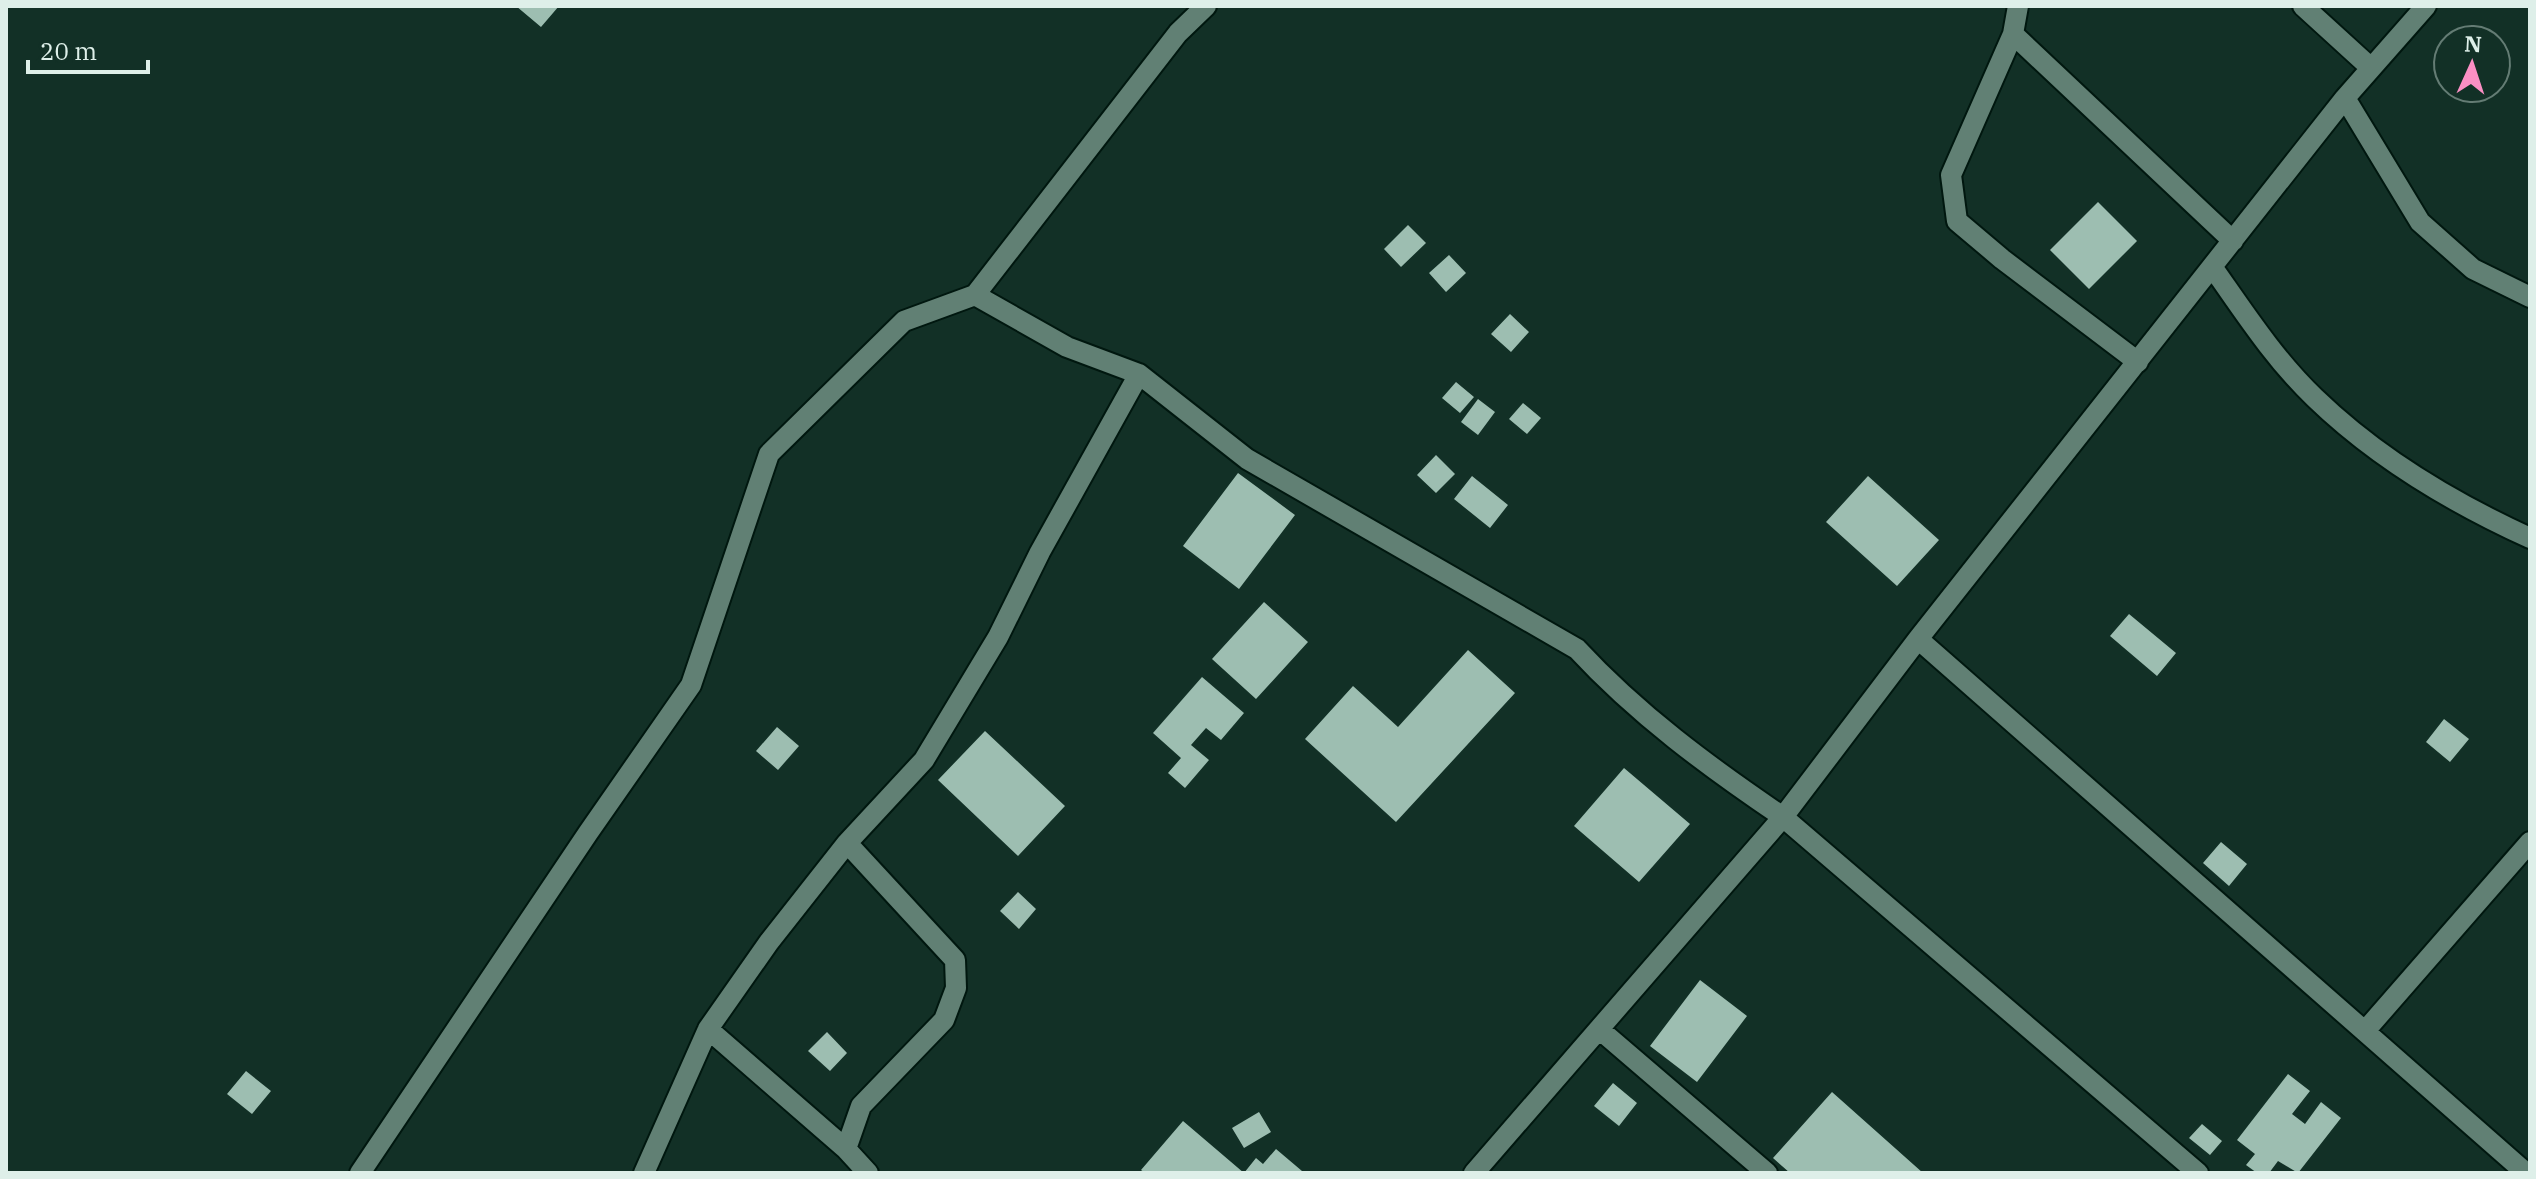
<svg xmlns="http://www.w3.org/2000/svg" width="2536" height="1179" font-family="'IBM Plex Serif',serif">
<rect width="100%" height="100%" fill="#123026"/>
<path fill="#9dbeb1" d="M516 6H559L541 27Z
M2098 202 2137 241 2089 289 2050 250Z
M1408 225 1426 243 1401 267 1384 249Z
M1449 255 1466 273 1446 292 1429 273Z
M1510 314 1529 332 1511 352 1491 334Z
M1456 382 1474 397 1460 413 1442 398Z
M1478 399 1495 412 1478 435 1461 422Z
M1523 403 1541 418 1527 434 1509 419Z
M1436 455 1455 474 1436 493 1417 475Z
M1238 473 1295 515 1239 589 1183 546Z
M1472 476 1508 505 1490 528 1454 499Z
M1868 476 1939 540 1897 586 1826 522Z
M1264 602 1308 642 1256 699 1212 659Z
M2129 614 2176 653 2157 676 2110 636Z
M1468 650 1515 693 1396 822 1305 739 1353 686 1398 727Z
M1202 677 1244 713 1221 740 1206 728 1191 745 1209 760 1185 788 1168 773 1181 758 1153 733Z
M2444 719 2469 739 2450 762 2426 742Z
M777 727 799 746 778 770 756 751Z
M985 731 1065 806 1018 856 938 780Z
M1624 768 1690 824 1639 882 1574 826Z
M2221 842 2247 864 2229 886 2203 863Z
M1018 892 1036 909 1019 929 1000 911Z
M1700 980 1747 1016 1697 1082 1650 1046Z
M827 1032 847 1053 830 1071 808 1051Z
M246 1071 271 1091 252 1114 227 1094Z
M2288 1074 2310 1091 2292 1114 2305 1124 2321 1102 2341 1118 2298 1173 2278 1161 2269 1173H2257L2246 1165 2255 1154 2237 1140Z
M1613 1083 1637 1103 1619 1126 1594 1106Z
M1832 1092 1923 1173H1790L1773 1158Z
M1259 1112 1271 1132 1244 1148 1232 1128Z
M1183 1121 1244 1173 1256 1158 1263 1164 1276 1149 1302 1171 1299 1173H1145L1141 1170Z
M2202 1124 2222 1141 2210 1155 2189 1138Z"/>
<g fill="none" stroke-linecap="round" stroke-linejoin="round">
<g stroke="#00170f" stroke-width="24">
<path id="minor" d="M2018 6 2013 34 1951 175 1957 221 2002 259 2138 362
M2303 6 2371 68
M2013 34 2233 241
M2345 98 2420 222 2473 269 2530 297
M2213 268C2244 312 2275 360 2315 398 2376 457 2453 503 2530 538
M1139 374 1247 459 1577 649C1637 714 1709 767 1783 817L2198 1173
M1918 639 2526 1173
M847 843 955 960 956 988 944 1020 861 1106 846 1149 868 1173
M708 1029 846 1149
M1599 1029 1767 1173
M2365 1031 2530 842
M360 1173 588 833 691 685 769 454 904 321 975 295 1178 33 1206 6
M644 1173 708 1029 769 942 847 843 924 760 998 637 1040 552 1139 374 1067 347 975 295
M1474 1173 1783 817 1918 639 2345 98 2426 6"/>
</g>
<use href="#minor" stroke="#618074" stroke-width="20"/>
</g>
<rect width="2536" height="1179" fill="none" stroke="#deefe9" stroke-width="16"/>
<g transform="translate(2472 64) rotate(3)"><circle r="38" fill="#123026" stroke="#647c74" stroke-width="2"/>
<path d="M0-6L14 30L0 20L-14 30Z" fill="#fb8fc4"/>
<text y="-12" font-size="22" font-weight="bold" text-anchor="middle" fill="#deefe9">N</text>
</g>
<path d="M28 60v12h120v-12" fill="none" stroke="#deefe9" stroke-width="4"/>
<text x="40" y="60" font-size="24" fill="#deefe9" stroke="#123026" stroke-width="6" paint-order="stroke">20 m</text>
</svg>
